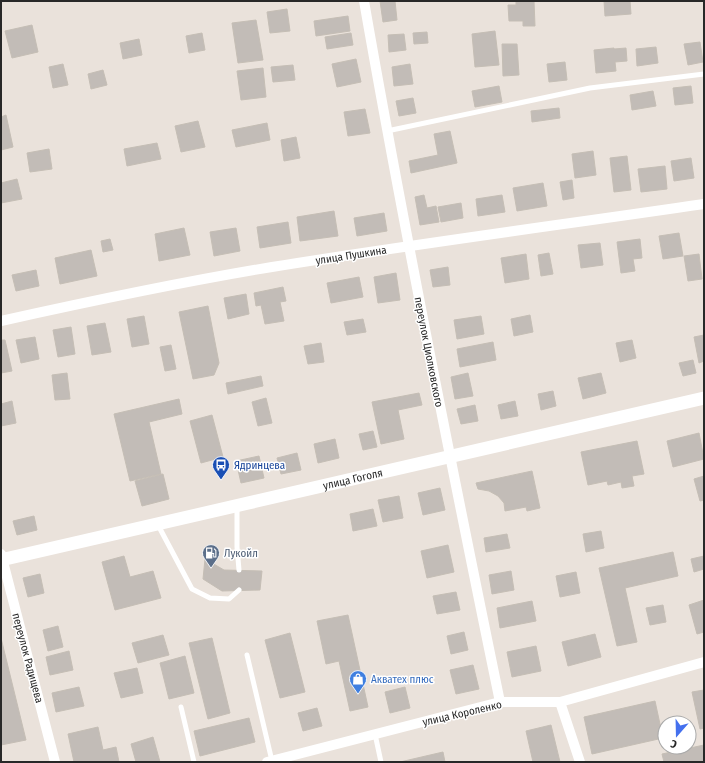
<svg xmlns="http://www.w3.org/2000/svg" width="705" height="763" font-family="'Fira Sans Condensed',sans-serif">
<rect width="100%" height="100%" fill="#eae2db"/>
<path fill="#c2bcb7" stroke="#c5beb5" d="M380 1H395L397 20 383 22Z
M516 1H534L535 26H523V21H509L508 5H516Z
M604 1H630L631 14 605 16Z
M287 9 290 31 270 33 267 12Z
M348 16 350 31 316 36 314 21Z
M256 20 263 60 238 63 232 23Z
M32 25 38 52 12 58 5 31Z
M495 31 499 65 475 67 472 34Z
M427 32 428 43 414 44 413 33Z
M202 33 205 50 189 53 186 36Z
M351 33 353 45 327 49 325 37Z
M404 34 406 50 389 52 388 35Z
M139 39 142 55 123 59 120 43Z
M700 42 703 62 688 65 684 44Z
M502 44H517L519 75 503 76Z
M656 47 658 63 637 66 636 49Z
M614 48V49L626 48 627 61 615 62 616 71 596 73 594 50Z
M356 59 361 82 337 87 332 64Z
M565 62 567 80 549 82 547 64Z
M63 64 68 85 53 88 49 67Z
M410 64 413 84 394 86 392 67Z
M293 65 295 80 273 82 271 67Z
M263 68 266 97 241 100 237 71Z
M103 70 107 85 91 89 88 74Z
M499 86 502 102 475 107 472 91Z
M691 86 693 103 675 105 673 88Z
M653 91 656 106 632 110 630 95Z
M413 98 416 113 399 116 396 101Z
M559 108 560 118 532 122 531 111Z
M365 109 370 133 348 136 344 112Z
M6 115 13 147 1 150V117Z
M198 121 205 147 181 152 175 126Z
M267 123 270 140 236 147 232 130Z
M450 131 457 163 411 173 409 161 438 155 434 134Z
M296 137 300 158 284 161 281 140Z
M157 143 161 159 127 166 124 149Z
M49 149 52 169 30 172 27 153Z
M593 151 596 175 575 178 572 154Z
M627 156 631 190 614 192 610 158Z
M691 158 694 178 674 181 671 161Z
M665 166 667 189 641 192 638 169Z
M17 179 22 199 1 203V183Z
M572 180 574 198 563 200 560 182Z
M543 183 547 206 517 211 513 188Z
M424 195 427 208 436 206 439 222 420 225 415 197Z
M502 195 505 212 478 216 476 199Z
M461 203 463 218 441 222 438 207Z
M334 211 338 236 300 241 297 217Z
M384 213 387 231 357 236 354 218Z
M288 222 291 243 260 248 257 227Z
M184 228 190 255 159 261 155 234Z
M236 228 240 251 214 256 210 232Z
M679 233 683 256 663 259 659 236Z
M110 239 113 250 103 252 101 241Z
M640 239 642 258 633 259 635 271 621 273 617 242Z
M600 243 603 265 581 268 578 245Z
M91 250 97 276 60 284 55 258Z
M549 253 553 274 541 276 538 255Z
M526 254 529 279 505 283 501 258Z
M699 254 702 279 688 281 684 256Z
M448 267 450 285 433 287 430 270Z
M36 270 39 286 16 291 12 275Z
M396 273 400 300 378 303 374 277Z
M359 277 363 297 331 303 327 283Z
M283 287 286 301 280 302 284 321 265 324 261 305 256 306 254 293Z
M246 294 249 314 228 319 224 298Z
M208 306 219 363 214 375 193 379 179 312Z
M530 315 533 332 514 336 511 319Z
M144 316 149 344 132 347 127 319Z
M481 316 484 334 457 339 454 320Z
M363 319 366 332 347 335 344 322Z
M105 323 111 352 92 355 87 326Z
M71 327 75 354 58 357 53 330Z
M704 335V361L699 363 694 337Z
M35 337 39 359 21 363 16 340Z
M1 340H5L12 371 1 373Z
M632 340 636 358 620 362 616 343Z
M493 342 496 360 460 367 457 349Z
M321 343 324 362 308 364 304 346Z
M171 345 176 369 165 371 160 347Z
M693 360 696 373 683 376 679 363Z
M67 373 70 399 55 400 52 375Z
M468 373 473 396 455 399 451 377Z
M601 373 606 393 583 399 578 378Z
M261 376 263 386 228 394 226 383Z
M553 391 556 406 541 410 538 394Z
M419 393 422 405 398 410 404 439 381 444 372 402Z
M266 398 272 423 258 426 252 402Z
M179 399 182 414 149 422 161 474 130 481 114 414Z
M12 401 16 423 1 426V404Z
M515 401 518 416 501 419 498 405Z
M475 405 478 421 461 424 457 409Z
M212 415 223 457 201 463 190 421Z
M373 431 377 447 363 450 359 434Z
M699 433 704 459 673 467 667 441Z
M335 439 339 458 318 463 314 444Z
M637 441 644 474 632 476 634 486 622 488 621 482 608 485 607 481 588 485 581 452Z
M297 453 301 470 281 474 277 458Z
M259 456 264 478 241 483 236 461Z
M532 471 540 508 527 511 526 507 505 511 504 503 498 496 489 491 478 489 476 483Z
M163 474 169 499 142 506 135 481Z
M704 476V500L700 501 694 479Z
M440 488 445 510 423 515 418 493Z
M399 496 403 518 383 522 378 500Z
M373 509 377 526 353 531 350 514Z
M34 516 37 530 17 535 13 521Z
M601 531 604 548 586 552 583 534Z
M507 534 510 548 486 552 484 538Z
M448 545 454 572 427 578 421 551Z
M673 552 678 576 625 588 637 642 617 646 599 568Z
M124 556 130 577 153 571 161 598 115 610 102 562Z
M704 556V569L694 572 691 559Z
M205 559 224 570 262 571 260 590 222 591 203 579Z
M511 571 514 590 492 594 489 575Z
M576 572 580 593 560 597 556 576Z
M40 574 44 593 28 597 23 578Z
M456 592 460 610 437 614 433 596Z
M704 600V632L697 634 689 605Z
M532 601 536 621 500 628 497 608Z
M663 605 666 622 650 625 646 608Z
M348 615 368 707 350 711 339 661 326 664 317 621Z
M58 626 63 647 48 651 43 630Z
M464 632 468 650 451 654 447 636Z
M290 633 305 692 280 698 265 640Z
M595 634 601 657 568 666 562 642Z
M163 635 169 655 138 663 132 643Z
M1 638 26 740 1 745Z
M212 638 230 713 208 719 189 643Z
M536 646 541 671 512 677 507 652Z
M69 651 73 670 50 675 46 657Z
M185 656 194 693 169 699 160 663Z
M473 665 479 689 456 694 450 670Z
M137 668 143 693 121 698 114 673Z
M79 687 84 706 56 712 52 693Z
M405 687 410 708 390 713 385 692Z
M704 690V728L700 729 692 692Z
M655 701 663 738 592 754 584 717Z
M317 708 322 726 303 731 298 713Z
M249 718 255 742 200 756 194 731Z
M551 725 560 762H533L526 731Z
M98 727 103 750 116 747 119 762H74L68 734Z
M153 737 160 762H136L131 744Z
M704 745V762H664L662 754Z
M443 752 445 762H400Z"/>
<g fill="none" stroke-linecap="round" stroke-linejoin="round">
<path stroke="#fff" stroke-width="5" d="M387 131 590 88 704 74
M237 507V547L239 570
M158 525 192 589 210 598 229 599 239 590
M247 655 272 761
M181 707 194 762
M375 734 381 762"/>
<path stroke="#fff" stroke-width="10" d="M364 1C405 236 452 469 500 702
M1 321C91 301 181 282 272 267 415 244 560 225 704 204
M1 554 55 762
M560 702 580 762
M267 762 500 702H560L704 662"/>
<path stroke="#fff" stroke-width="13" id="s1" d="M1 560 704 398"/>
</g>
<defs>
<g id="bus-pin" transform="scale(0.9)"><path d="M0 17L-7.5 6A9.5 9.5 0 1 1 7.5 6Z" fill="#1a4fb4" stroke="#fff"/><path d="M-5-6H5V4H4V6H2V4H-2V6H-4V4H-5ZM-3.5-4V0h7V-4ZM-3.5 1.2v1.5H-2V1.2ZM2 1.2v1.5H3.5V1.2Z" fill="#fff"/></g>
<g id="fuel-pin" transform="scale(0.9)"><path d="M0 17L-7.5 6A9.5 9.5 0 1 1 7.5 6Z" fill="#5c6f8a" stroke="#fff"/><path d="M-5.5-6h7V0h2V4h1.3V-2.5L3-4.5l.8-.8L6-3V5H2.5V1h-1V6h-7ZM-4.2-4.7v3.2H.2V-4.7Z" fill="#fff"/></g>
<g id="shop-pin" transform="scale(0.9)"><path d="M0 17L-7.5 6A9.5 9.5 0 1 1 7.5 6Z" fill="#3f7fe0" stroke="#fff"/><path d="M-5-2.5h2.3a2.7 3.5 0 0 1 5.4 0H5L5.5 6h-11ZM-1.5-2.5h3a1.5 2.3 0 0 0-3 0Z" fill="#fff"/></g>
</defs>
<g fill-rule="evenodd">
<use href="#bus-pin" x="221" y="465"/>
<use href="#fuel-pin" x="211" y="553"/>
<use href="#shop-pin" x="358" y="679"/>
</g>
<g text-anchor="middle" stroke-width="3" stroke-linejoin="round" paint-order="stroke">
<g font-size="11" fill="#282828" stroke="#fff">
<text transform="translate(351 255) rotate(-9)" y="4">улица Пушкина</text>
<text transform="translate(429 352) rotate(79)" y="4">переулок Циолковского</text>
<text dy="4" stroke="none"><textPath href="#s1" startOffset="361">улица Гоголя</textPath></text>
<text transform="translate(28 658) rotate(75)" y="4">переулок Радищева</text>
<text transform="translate(462 713) rotate(-13)" y="4">улица Короленко</text>
</g>
<g font-size="11" fill="#164399" stroke="#fff" text-anchor="start">
<text x="234" y="469">Ядринцева</text>
</g>
<g font-size="11" fill="#4e5e75" stroke="#fff" text-anchor="start">
<text x="224" y="557">Лукойл</text>
</g>
<g font-size="11" fill="#366cbe" stroke="#fff" text-anchor="start">
<text x="371" y="683">Акватех плюс</text>
</g>
</g>
<rect width="705" height="763" fill="none" stroke="#282828" stroke-width="4"/>
<g transform="translate(677 735) rotate(200)"><circle r="19" fill="#ffffff" stroke="#a9a9a9"/>
<path d="M0-3L7 15L0 10L-7 15Z" fill="#4470ee"/>
<text y="-6" font-size="11" font-weight="bold" text-anchor="middle" fill="#282828">С</text>
</g>
</svg>
